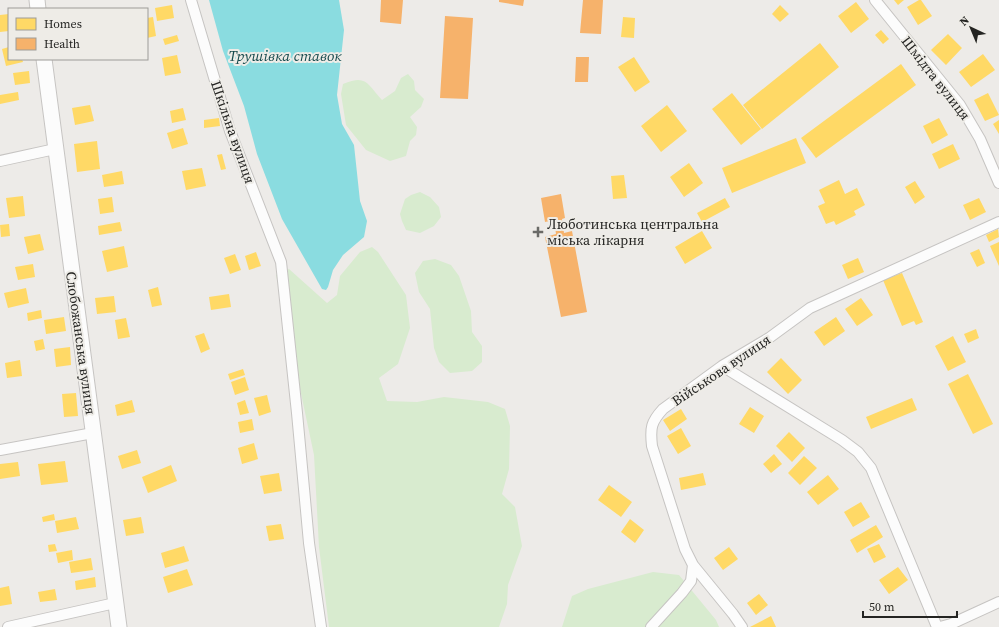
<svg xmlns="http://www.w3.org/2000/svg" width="999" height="627" font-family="'Source Serif 4',serif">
<rect width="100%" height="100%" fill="#edebe8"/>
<path fill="#d8ebcf" d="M408 74 414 81 415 90 424 99 421 107 410 117 417 127 416 135 410 141 406 156 390 161 366 150 346 125 341 94 343 84C367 74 367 84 382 100L395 91 401 78Z
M420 192 430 197 439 207 441 217 434 226 420 233 406 230 402 221 400 214 405 199 411 195Z
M372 247 378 252 406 295 410 328 398 364 379 378 387 401 417 402 444 397 488 402 505 409 510 426 509 469 502 494 515 507 522 546 508 585 507 604 499 627H329L319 547 314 455 276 275 289 269 327 303 337 295 340 276 360 252Z
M435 259 451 265 459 276 471 311 472 332 482 346V362L472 371 450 373 439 362 434 348 430 309 419 292 415 273 423 261Z
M653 572 679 575 716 620 719 627H562L572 596 588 589Z"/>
<path fill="#8adce0" d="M209 0H339L344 30 337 95 342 124 354 145 360 201 367 221 364 237 343 255 333 270 328 287 326 290 322 289 282 219 257 154 244 106 223 51Z"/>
<path fill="#ffd966" d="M894 0H904L898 5Z
M919 0H921L932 16 918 25 907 7Z
M856 2 869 19 851 33 838 16Z
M172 5 174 18 157 21 155 8Z
M780 5 789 14 780 22 772 14Z
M9 14V31L0 32V15Z
M153 17 156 36 147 38V18Z
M623 17 635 18 634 38 621 37Z
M881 30 889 39 883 44 875 35Z
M948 34 962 48 946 65 931 50Z
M177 35 179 41 165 45 163 39Z
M820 43 839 67 762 129 743 105Z
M9 47V59H22L23 62 6 66 2 49Z
M983 54 995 70 971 87 959 72Z
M177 55 181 73 165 76 162 58Z
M634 57 650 82 635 92 618 67Z
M901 64 916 85 816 158 801 138Z
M29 71 30 83 15 85 13 73Z
M18 92 19 100 0 104V95Z
M732 93 761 129 741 145 712 109Z
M988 93 999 115 985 121 974 100Z
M90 105 94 121 75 125 72 108Z
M667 105 687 131 661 152 641 126Z
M183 108 186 120 172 123 170 111Z
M219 118 220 126 204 128V120Z
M939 118 948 135 932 144 923 126Z
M999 120V134L993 124Z
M183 128 188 144 172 149 167 133Z
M796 138 806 163 732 193 722 168Z
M97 141 100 169 77 172 74 144Z
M953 144 960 159 939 169 932 154Z
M222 154 226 169 221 170 217 155Z
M689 163 703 183 684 197 670 177Z
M202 168 206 186 186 190 182 171Z
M122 171 124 184 104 187 102 175Z
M624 175 627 198 613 199 611 176Z
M839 180 845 194 857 188 865 205 854 211 856 215 836 225 834 221 826 224 818 206 825 203 819 190Z
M915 181 925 197 915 204 905 187Z
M23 196 25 216 9 218 6 198Z
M112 197 114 212 100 214 98 199Z
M725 198 730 207 702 222 697 213Z
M979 198 986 212 970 220 963 205Z
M120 222 122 231 99 235 98 226Z
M9 224 10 236 1 237 0 225Z
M998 229 999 237 989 242 986 235Z
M702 231 712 248 685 264 675 247Z
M40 234 44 250 28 254 24 237Z
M999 242V266L990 246Z
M124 246 128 267 107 272 102 251Z
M979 249 985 263 977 267 970 253Z
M256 252 261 266 249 270 245 256Z
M235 254 241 270 230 274 224 258Z
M858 258 864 272 848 279 842 265Z
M33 264 35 277 18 280 15 267Z
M902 273 923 322 916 325 914 321 902 326 883 280Z
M158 287 162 305 152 307 148 290Z
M26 288 29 303 8 308 4 293Z
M229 294 231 307 211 310 209 297Z
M114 296 116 312 97 314 95 298Z
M861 298 873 315 857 326 845 309Z
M41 310 42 318 28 321 27 313Z
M64 317 66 331 46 334 44 320Z
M836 317 845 331 824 346 814 332Z
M126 318 130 337 118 339 115 320Z
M976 329 979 338 968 343 964 334Z
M204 333 210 349 201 353 195 336Z
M953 336 966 362 948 371 935 346Z
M43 339 45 349 36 351 34 341Z
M70 347 71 365 56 367 54 349Z
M781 358 802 380 788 394 767 372Z
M20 360 22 376 7 378 5 363Z
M243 369 245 375 230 380 228 374Z
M968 374 993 424 973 434 948 384Z
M245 377 249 390 235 395 231 382Z
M76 393 78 416 64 417 62 394Z
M267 395 271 412 259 416 254 398Z
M912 398 917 410 871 429 866 417Z
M132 400 135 412 117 416 115 405Z
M245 400 249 413 240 415 237 403Z
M750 407 764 416 754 433 739 424Z
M681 409 687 419 670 431 663 420Z
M252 419 254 430 240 433 238 422Z
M681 428 691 446 678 454 667 436Z
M789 432 805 448 792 462 776 446Z
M254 443 258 459 242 464 238 448Z
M137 450 141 463 122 469 118 456Z
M774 454 782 464 771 473 763 464Z
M804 456 817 468 800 485 788 473Z
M65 461 68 482 41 485 38 464Z
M18 462 20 476 0 479V464Z
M171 465 177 481 148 493 142 477Z
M279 473 282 491 264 494 260 476Z
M703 473 706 485 681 490 679 478Z
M828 475 839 489 818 505 807 492Z
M609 485 632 502 621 517 598 500Z
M861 502 870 517 853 527 844 512Z
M54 514 55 520 43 522 42 517Z
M76 517 79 529 57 533 55 521Z
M141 517 144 533 126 536 123 520Z
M630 519 644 530 635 543 621 532Z
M281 524 284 539 269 541 266 526Z
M876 525 883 537 857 553 850 540Z
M55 544 57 551 49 552 48 545Z
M879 544 886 557 874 563 867 549Z
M184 546 189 561 165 568 161 553Z
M729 547 738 559 723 570 714 558Z
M72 550 73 560 58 563 56 553Z
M91 558 93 570 71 573 69 562Z
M898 567 908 580 889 594 879 580Z
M187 569 193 585 168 593 163 577Z
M95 577 96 587 76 590 75 581Z
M9 586 12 604 0 606V588Z
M55 589 57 600 40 602 38 592Z
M759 594 768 605 756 615 747 603Z
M771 616 776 627H750Z"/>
<path fill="#f6b26b" d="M381 0H403L401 24 380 22Z
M499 0H524L523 6 499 2Z
M583 0H603L601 34 580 33Z
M445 16 473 18 468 99 440 98Z
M576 57H589L588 82H575Z
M561 194 565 218 562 219 564 233 572 231 587 312 561 317 545 237 556 234 554 220 545 222 541 198Z"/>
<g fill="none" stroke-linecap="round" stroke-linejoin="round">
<g stroke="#c6c4c2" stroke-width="12">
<path id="street" d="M191 0 230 131 281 262 297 413 309 543 321 627
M875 0 960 105 980 139 999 183
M0 161 55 149
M722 366 842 440 858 452 871 468 937 627
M0 450 93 433
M8 627 115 603
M651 627 682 593 691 581 693 565
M742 627 733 614 693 565 685 549 652 446C650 428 651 422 663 409L722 366 769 338 810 308 999 222
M940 627 951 624 999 602"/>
</g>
<g stroke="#c6c4c2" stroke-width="17">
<path id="secondary" d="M37 0 38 9
M44 59 119 627"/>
</g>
<use href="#street" stroke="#fcfcfc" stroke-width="10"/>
<use href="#secondary" stroke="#fcfcfc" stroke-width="15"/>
</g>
<path fill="#6a6a67" stroke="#eeece7" stroke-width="1.5" d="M536 226h4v4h4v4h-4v4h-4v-4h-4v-4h4z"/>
<g text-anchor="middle" stroke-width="4" stroke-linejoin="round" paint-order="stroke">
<g font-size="14" fill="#242422" stroke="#eeece7">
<text transform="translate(936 78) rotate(52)" y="5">Шмідта вулиця</text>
<text transform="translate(233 132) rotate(71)" y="5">Шкільна вулиця</text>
<text transform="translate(81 343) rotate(82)" y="5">Слобожанська вулиця</text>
<text transform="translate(721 370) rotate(-34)" y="5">Військова вулиця</text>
</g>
<g font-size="14" fill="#242422" stroke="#eeece7" text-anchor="start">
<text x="547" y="229">Люботинська центральна<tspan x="547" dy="16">міська лікарня</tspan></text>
</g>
<g font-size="15" font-style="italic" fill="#14494c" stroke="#eeece7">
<text x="285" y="61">Трушівка ставок</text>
</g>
</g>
<rect x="8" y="8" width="140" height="52" fill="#eeece7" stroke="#9d9c98"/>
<rect x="16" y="18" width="20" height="12" fill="#ffd966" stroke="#9d9c98"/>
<text x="44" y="28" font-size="12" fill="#242422">Homes</text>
<rect x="16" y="38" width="20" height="12" fill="#f6b26b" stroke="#9d9c98"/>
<text x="44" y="48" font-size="12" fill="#242422">Health</text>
<g transform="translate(971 28) rotate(316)" stroke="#eeece7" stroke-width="3" paint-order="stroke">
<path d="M0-3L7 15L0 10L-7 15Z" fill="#242422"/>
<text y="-6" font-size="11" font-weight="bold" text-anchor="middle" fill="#242422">N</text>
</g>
<path d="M863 611v6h94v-6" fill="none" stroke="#242422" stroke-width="2"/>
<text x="869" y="611" font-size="12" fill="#242422" stroke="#eeece7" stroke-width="3" paint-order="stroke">50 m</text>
</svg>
